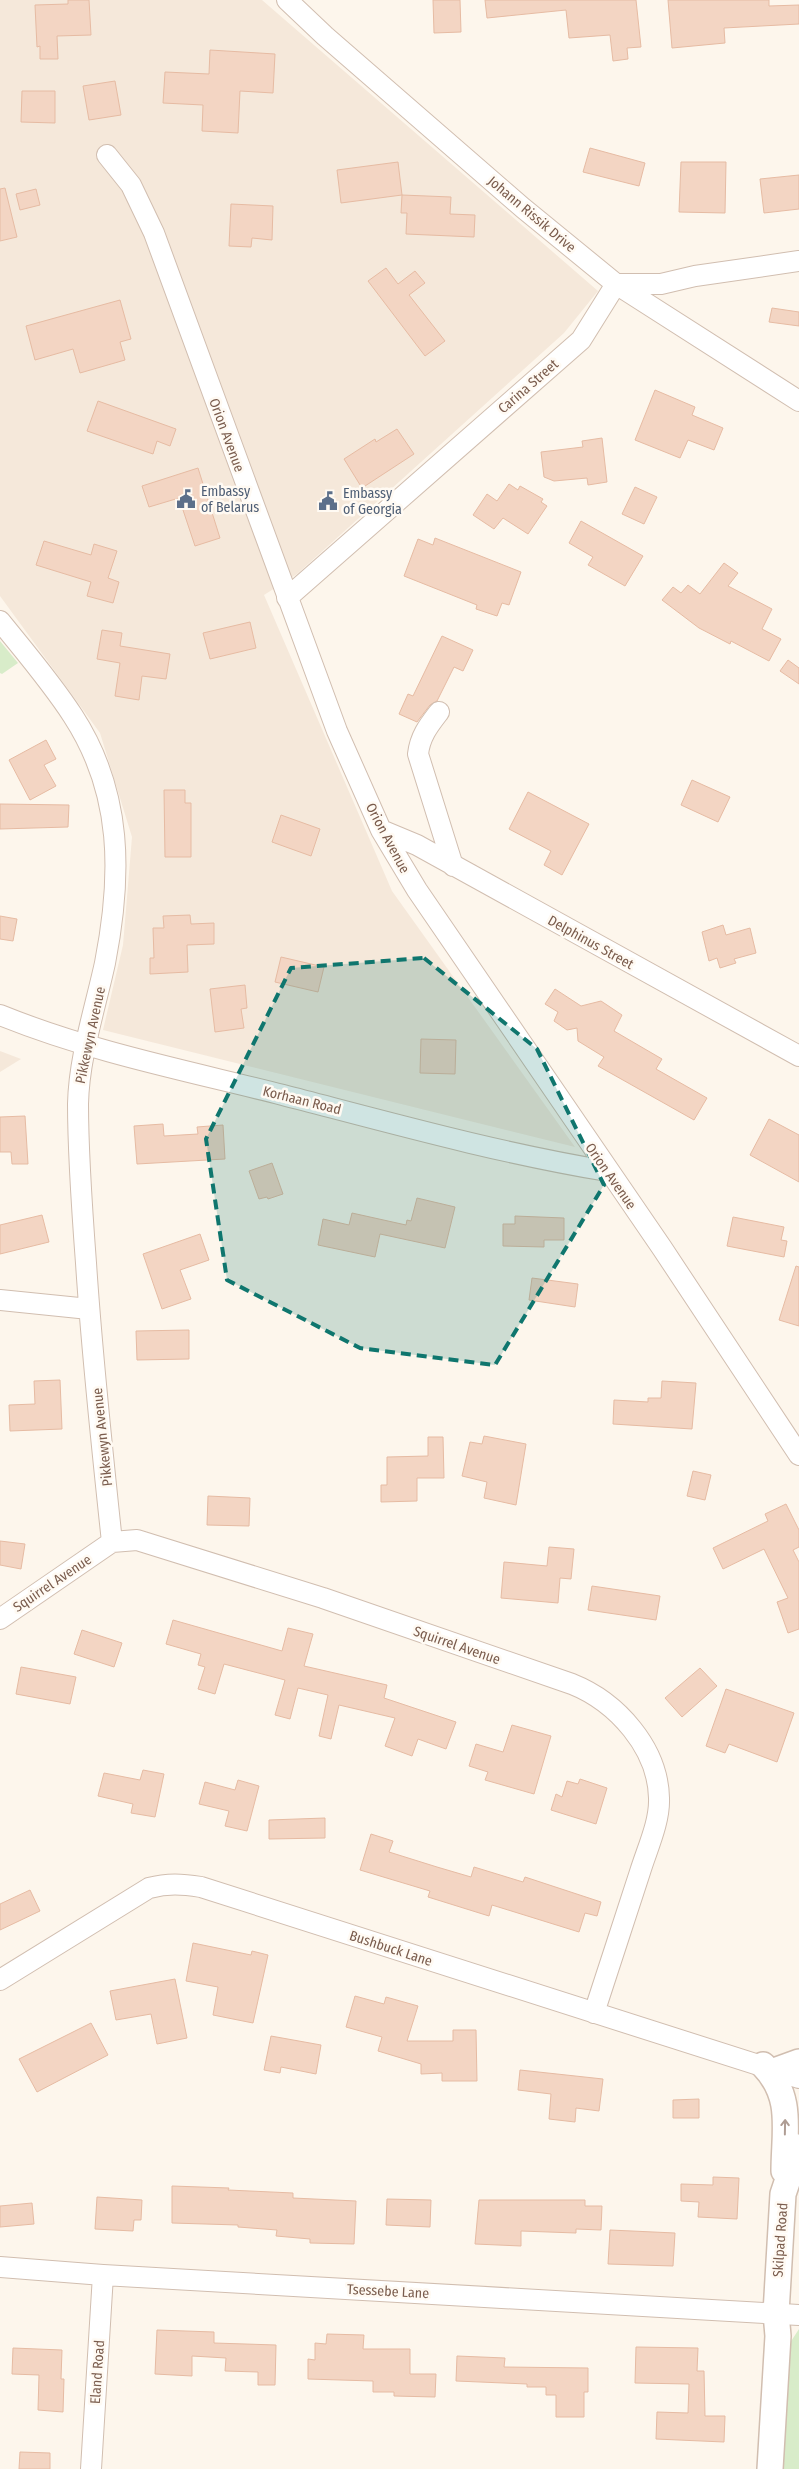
<svg xmlns="http://www.w3.org/2000/svg" width="799" height="2469" font-family="'Fira Sans Condensed',sans-serif">
<rect width="100%" height="100%" fill="#fdf6ec"/>
<path fill="#f5e8da" d="M0 0H262L598 291 564 333 297 574 264 595 392 891 575 1147 103 1030 123 945 132 837 100 733 0 596Z
M0 1051 21 1059 0 1072Z"/>
<path fill="#d8ecc9" d="M0 641 18 663 2 674 0 673Z
M799 2329V2469H778L786 2349Z"/>
<path fill="#f3d5c3" stroke="#e6bba3" d="M68 0H89L91 35 57 36 58 59H40V46L37 47 35 5 68 4Z
M433 0H460L461 32 434 33Z
M485 0H636L641 47 627 48 628 59 613 61 610 35 569 38 566 10 487 18Z
M668 0H769V6L799 5V24L724 28 725 43 672 48Z
M210 50 275 54 273 93 240 91 238 133 202 131 203 105 163 103 165 72 209 74Z
M115 81 121 115 89 120 83 86Z
M22 91H55V123L21 122Z
M590 148 645 163 639 186 583 172Z
M398 162 402 195 341 203 337 170Z
M681 162H726L725 213 679 212Z
M799 175V209L764 213 760 179Z
M5 188 17 237 0 241V189Z
M36 189 40 205 20 210 16 194Z
M402 195 451 197 450 214 475 215 474 237 406 234 407 213H401Z
M231 204 273 206 272 240 252 238 251 247 229 246Z
M386 268 398 284 415 271 425 283 409 295 445 341 425 356 368 281Z
M120 300 131 339 120 342 125 360 80 373 73 349 35 360 26 326Z
M772 308 799 312V326L769 322Z
M655 390 695 407 692 415 723 428 714 450 688 440 680 458 635 440Z
M98 401 176 429 170 446 157 441 153 454 87 431Z
M397 429 414 454 362 488 344 459 375 439 376 442Z
M602 438 607 482 588 485 587 478 554 481 544 477 541 452 583 447 582 441Z
M198 468 220 538 195 546 179 498 149 507 142 486Z
M509 484 518 490 520 486 543 499 541 502 547 506 528 534 503 518 494 529 473 515 487 494 497 501Z
M635 487 657 497 644 524 622 514Z
M581 521 643 556 625 586 588 565 593 557 569 543Z
M435 538 521 572 509 605 502 603 497 616 476 609 477 605 404 576 418 539 433 545Z
M44 541 91 555 94 544 117 551 108 578 119 582 113 603 87 596 91 582 36 565Z
M724 563 738 573 728 586 772 609 762 629 781 639 769 661 731 641 730 644 699 628 662 600 673 587 681 593 688 585 700 594Z
M250 622 256 648 210 659 203 633Z
M102 630 122 633 120 646 170 654 166 679 142 676 139 700 115 696 120 663 97 659Z
M442 636 473 650 463 671 454 667 437 701 430 705 417 722 399 714 408 694 413 696Z
M788 660 799 668V684L780 671Z
M46 740 56 759 44 765 56 786 30 800 9 760Z
M692 780 730 797 718 822 681 805Z
M164 790H185V803H191V857H165Z
M528 792 589 824 562 875 544 865 551 851 509 829Z
M0 804 69 805 68 827 0 829Z
M281 815 320 829 311 856 272 842Z
M190 915 191 924 214 923V944L187 945 188 972 150 974V958H154L153 928H164L163 916Z
M0 916 17 919 13 941 0 939Z
M723 925 726 935 750 928 756 953 734 959 736 963 720 968 717 958 709 961 702 932Z
M281 957 324 967 318 992 275 982Z
M245 985 247 1008 241 1009 244 1028 215 1032 210 989Z
M555 989 581 1006 601 1001 622 1015 614 1031 662 1059 656 1069 707 1098 694 1120 598 1066 604 1057 578 1041 577 1028 567 1030 554 1021 558 1012 545 1004Z
M421 1039 456 1040 455 1074 420 1073Z
M25 1116 28 1164H12L11 1152H0V1117Z
M769 1119 799 1135V1182L750 1155Z
M163 1124 164 1136 198 1134 197 1127 223 1125 225 1159 137 1164 134 1126Z
M272 1163 283 1194 268 1199 267 1197 259 1199 249 1171Z
M417 1198 455 1207 445 1248 380 1234 375 1257 318 1245 323 1219 349 1225 352 1213 406 1225 407 1220 411 1221Z
M42 1215 49 1242 0 1254V1225Z
M515 1216 564 1218V1240H544V1247L503 1246V1224H515Z
M733 1217 784 1227 781 1240 787 1241 784 1257 727 1246Z
M200 1234 209 1260 180 1270 191 1299 162 1309 143 1254Z
M796 1266 799 1267V1326L779 1320Z
M532 1278 578 1284 575 1307 529 1300Z
M189 1330V1359L137 1360 136 1331Z
M60 1380 62 1429 10 1431 9 1405 35 1404 34 1381Z
M662 1381 696 1383 692 1429 613 1424 614 1400 648 1402V1398H661Z
M484 1436 526 1444 516 1505 484 1498 487 1482 462 1476 470 1442 482 1444Z
M428 1437H443L444 1478H417V1501L381 1502V1485H387V1457L428 1456Z
M693 1471 711 1475 705 1500 687 1496Z
M208 1496 250 1498 249 1526 207 1525Z
M786 1504 799 1530V1547L793 1550 799 1562V1629L788 1633 777 1602 788 1598 764 1549 723 1569 713 1548 768 1521 765 1514Z
M0 1541 25 1544 21 1569 0 1565Z
M549 1547 574 1549 571 1579 560 1578 558 1603 501 1598 504 1562 547 1566Z
M592 1586 660 1596 656 1620 588 1610Z
M173 1620 282 1651 288 1628 313 1634 304 1666 387 1685 384 1698 456 1722 446 1749 418 1739 412 1756 385 1746 395 1718 339 1705 331 1739 319 1736 328 1695 298 1688 290 1719 275 1715 285 1680 224 1664 215 1694 198 1689 205 1667 198 1665 201 1654 166 1644Z
M82 1630 122 1643 114 1667 74 1654Z
M21 1667 76 1677 70 1704 16 1694Z
M700 1668 717 1686 682 1717 665 1698Z
M726 1689 794 1713 777 1762 729 1744 725 1753 706 1746Z
M512 1725 551 1736 534 1794 485 1780 488 1772 469 1766 476 1744 503 1752Z
M143 1770 164 1774 155 1817 131 1813 133 1804 98 1796 104 1773 140 1780Z
M580 1779 607 1788 596 1824 551 1810 556 1794 562 1797 567 1781 578 1784Z
M238 1780 259 1786 247 1831 225 1826 229 1811 199 1804 205 1782 235 1790Z
M325 1818V1838L269 1839V1820Z
M371 1834 393 1841 389 1852 437 1867 471 1877 474 1867 523 1882 525 1877 601 1902 597 1916 585 1913 579 1932 492 1905 489 1916 428 1897 430 1891 360 1870Z
M30 1890 40 1911 0 1930V1904Z
M193 1943 251 1955 252 1951 268 1955 253 2023 213 2015 218 1987 186 1981Z
M175 1979 187 2038 157 2044 151 2014 116 2020 110 1991Z
M355 1996 384 2004 386 1997 418 2006 407 2041H453V2030H476L477 2081H442V2073L421 2074V2064L378 2051 382 2037 346 2027Z
M91 2023 108 2055 37 2092 19 2059Z
M271 2036 321 2045 316 2074 281 2067 280 2073 264 2070Z
M520 2070 603 2079 599 2111 576 2108 575 2122 549 2119 551 2094 518 2090Z
M699 2099V2118H673V2100Z
M713 2177 739 2178 737 2219 698 2217 699 2202 681 2201V2184L713 2185Z
M172 2186 229 2188 228 2190 293 2193V2198L356 2201 354 2244 310 2243V2239L276 2236 277 2230 238 2227V2225L172 2223Z
M97 2197 142 2200 141 2220H134L133 2231 95 2229Z
M387 2199 431 2200 430 2227 386 2225Z
M479 2200H585V2206H602L601 2230 576 2229V2233L521 2231V2246L475 2244Z
M32 2203 34 2224 0 2227V2206Z
M610 2230 675 2233 673 2266 608 2264Z
M157 2330 214 2332V2343L276 2345 275 2385H258V2372L225 2371 226 2358 192 2356V2376L155 2374Z
M327 2334 364 2335 363 2349H410V2374H436L435 2397 394 2396V2392H373V2381L308 2379V2359L315 2360V2343L326 2344Z
M636 2347 698 2348 697 2371H704L705 2416H725L724 2442 656 2439 657 2412 688 2413 689 2384 635 2383Z
M13 2348 62 2350 61 2379H64L63 2412 38 2410 39 2375 12 2374Z
M457 2356 505 2358 504 2367 588 2368V2392H584V2417H556V2395H546V2387H527V2384L456 2381Z
M20 2452 50 2453V2469H19Z"/>
<g fill="none" stroke-linecap="round" stroke-linejoin="round">
<g stroke="#d1beb0" stroke-width="22">
<path id="minor" d="M287 0 325 36 523 208 616 284 799 401
M107 155 131 185 154 233 337 731 381 830 417 890 662 1248 799 1455
M287 598 581 340 616 284H661L695 276 799 261
M0 621C25 652 51 682 73 716 123 793 122 876 105 963 95 1009 79 1057 78 1104 78 1157 82 1210 86 1263 92 1356 102 1449 112 1542
M439 712C429 725 420 736 418 754L453 866
M381 830 417 845 799 1056
M0 1015C91 1052 188 1071 283 1095 391 1123 498 1153 607 1171
M0 1300 89 1309
M0 1619 112 1542 137 1540 323 1598 572 1684C617 1702 658 1748 659 1798 660 1822 647 1849 640 1872 625 1919 609 1966 594 2013
M0 1980 149 1888C168 1883 182 1884 201 1887L799 2078
M0 2267 103 2275 799 2315
M91 2469 103 2275"/>
</g>
<g stroke="#d1beb0" stroke-width="28">
<path id="tertiary" d="M763 2065C794 2097 784 2131 784 2171
M777 2070 799 2062
M770 2469 778 2336 776 2313 783 2194 799 2147"/>
</g>
<use href="#minor" stroke="#fff" stroke-width="20"/>
<use href="#tertiary" stroke="#fff" stroke-width="25"/>
</g>
<defs><path id="oneway-shaft" d="M-6 0H5M1.5-3L5.5 0L1.5 3" fill="none" stroke-width="1.6" stroke-linecap="round" stroke-linejoin="round" transform="scale(1.25)"/></defs>
<use stroke="#af9d94" href="#oneway-shaft" transform="translate(785 2127) rotate(-89)"/>
<path fill="#0f766e" fill-opacity="0.2" stroke="#0f766e" stroke-width="4" stroke-dasharray="10 6" stroke-linejoin="round" d="M424 958 537 1049 604 1185 495 1365 360 1348 227 1280 206 1139 291 968Z"/>
<defs>
<g id="civic-bare" transform="scale(1.5)"><path d="M-.6-6.5H3V-4.5H.6V-3L4-1V1h2V6H-6V1h2V-1L-.6-3ZM-1.2 2.5V6h2.4V2.5Z" fill="#5c6f8a" stroke="#fffaf3" stroke-width="2.5" paint-order="stroke"/></g>
</defs>
<g fill-rule="evenodd">
<use href="#civic-bare" x="186" y="499"/>
<use href="#civic-bare" x="328" y="501"/>
</g>
<g text-anchor="middle" stroke-width="5" stroke-linejoin="round" paint-order="stroke">
<g font-size="14" fill="#7a5c4d" stroke="#fffaf3">
<text transform="translate(532 214) rotate(40)" y="5">Johann Rissik Drive</text>
<text transform="translate(528 386) rotate(-41)" y="5">Carina Street</text>
<text transform="translate(227 435) rotate(70)" y="5">Orion Avenue</text>
<text transform="translate(388 838) rotate(62)" y="5">Orion Avenue</text>
<text transform="translate(591 942) rotate(29)" y="5">Delphinus Street</text>
<text transform="translate(90 1035) rotate(-78)" y="5">Pikkewyn Avenue</text>
<text transform="translate(302 1100) rotate(14)" y="5">Korhaan Road</text>
<text transform="translate(611 1176) rotate(55)" y="5">Orion Avenue</text>
<text transform="translate(102 1437) rotate(-96)" y="5">Pikkewyn Avenue</text>
<text transform="translate(52 1583) rotate(-34)" y="5">Squirrel Avenue</text>
<text transform="translate(457 1645) rotate(19)" y="5">Squirrel Avenue</text>
<text transform="translate(391 1948) rotate(18)" y="5">Bushbuck Lane</text>
<text transform="translate(780 2240) rotate(-86)" y="5">Skilpad Road</text>
<text transform="translate(388 2291) rotate(3)" y="5">Tsessebe Lane</text>
<text transform="translate(97 2372) rotate(-86)" y="5">Eland Road</text>
</g>
<g font-size="14" fill="#4e5e75" stroke="#fffaf3" text-anchor="start">
<text x="201" y="496">Embassy<tspan x="201" dy="16">of Belarus</tspan></text>
<text x="343" y="498">Embassy<tspan x="343" dy="16">of Georgia</tspan></text>
</g>
</g>
</svg>
